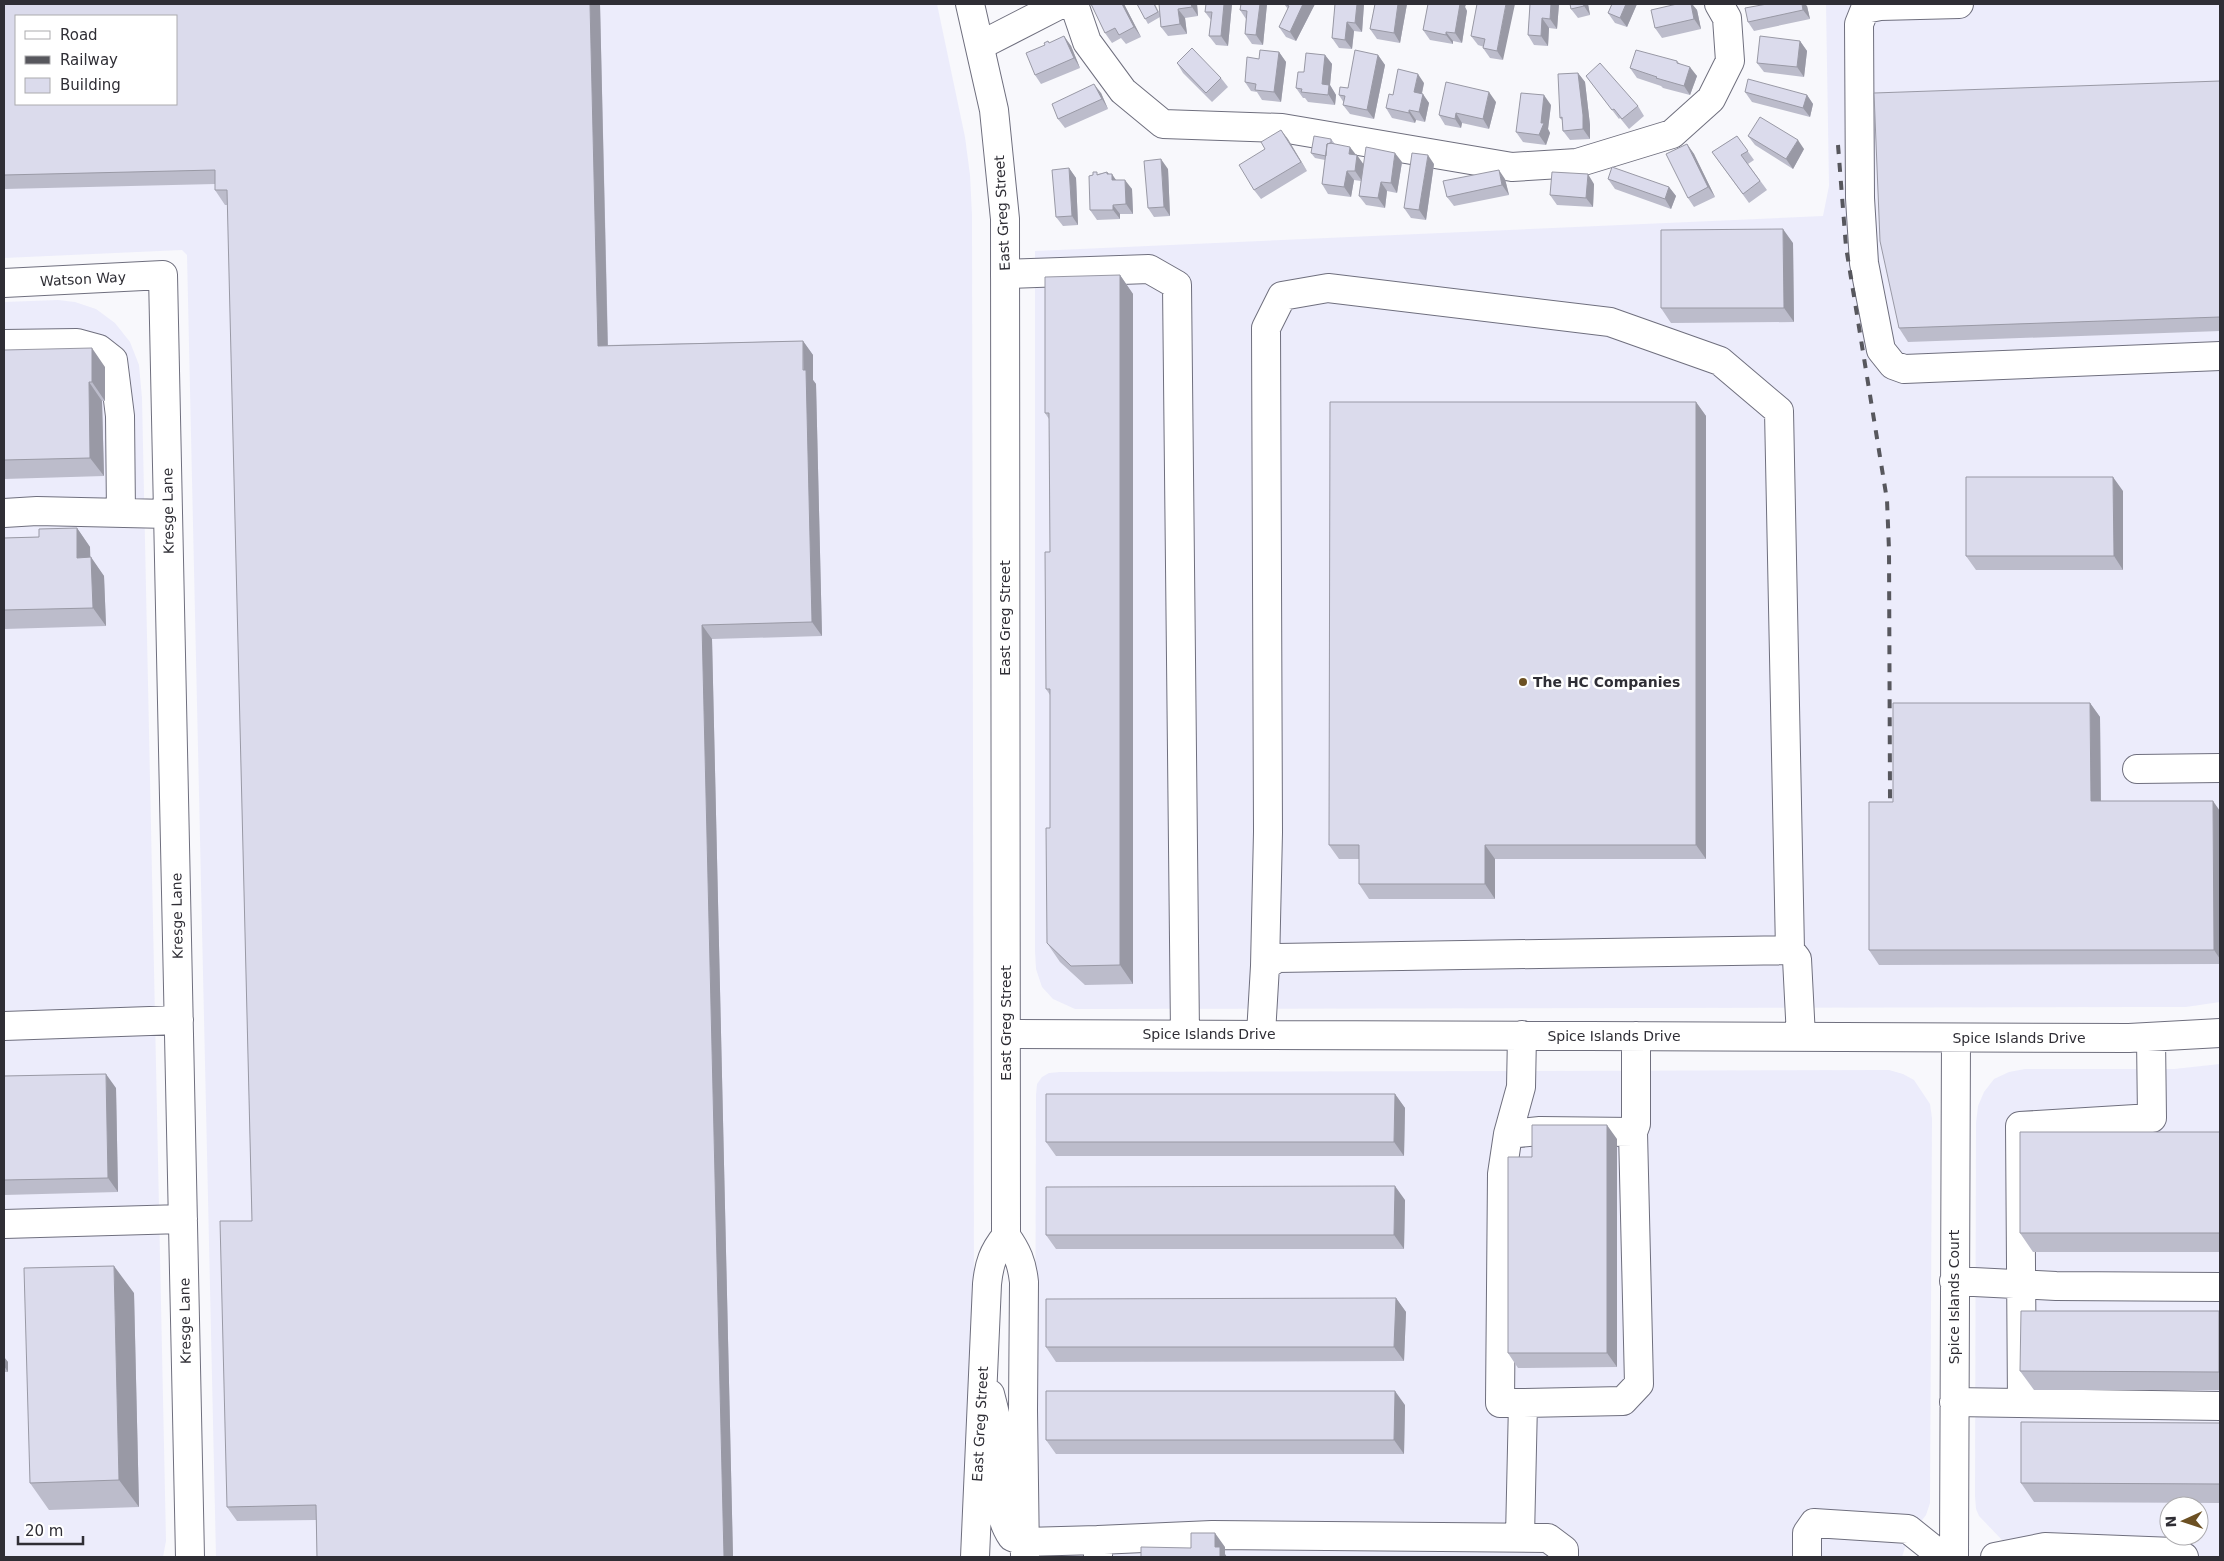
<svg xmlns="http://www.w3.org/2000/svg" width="2224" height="1561" font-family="'DejaVu Sans',sans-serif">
<rect width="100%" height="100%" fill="#f8f8fc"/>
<path fill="#ececfb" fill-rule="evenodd" d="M4 4H937L965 137 970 175 972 215 974 1289 960 1557H216L187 255 182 250 4 258ZM16 16H176V104H16Z
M1826 4H2220V1002L2186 1007H2141L1075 1009 1053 999 1042 987 1036 969 1035 951V251L1823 216 1829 186Z
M58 300 75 302 96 309 115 323 130 342 139 365 142 398 166 1541 163 1557H4V302Z
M2220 1064V1557H2007L2002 1540 1979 1516 1976 1509 1975 1496 1976 1123 1978 1106 1984 1092 1994 1079 2009 1072 2025 1069H2174ZM2169 1506H2199V1536H2169Z
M1889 1070 1903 1074 1914 1080 1930 1104 1932 1118 1930 1503 1926 1515 1908 1538 1902 1557H1039L1035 1440 1036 1095 1037 1084 1042 1077 1049 1073 1060 1072Z"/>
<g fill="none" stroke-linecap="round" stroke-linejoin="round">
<g stroke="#6f6f7e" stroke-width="30">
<path id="minor" d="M1074 4 1087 42 1123 91 1163 124 1282 128 1512 167 1577 163 1672 134 1711 99 1730 61 1727 18 1719 4
M1959 4 1880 6 1865 9 1859 24 1860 198 1864 263 1881 350 1893 365 1904 369 2220 356
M981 45 1061 4
M1005 274 1149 269 1177 285 1185 1034
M4 283 163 275 190 1557
M4 344 77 343 99 349 113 360 120 416 121 513
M4 513 37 511 168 514
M2137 769 2220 768
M1265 966 1268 832 1266 328 1282 296 1328 288 1610 322 1720 361 1779 411 1790 950
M4 1026 179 1020
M1007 1034 2129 1038 2220 1033
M1261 1034 1265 966 1277 958 1790 950 1797 959 1801 1037
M1522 1035 1521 1087 1508 1134 1540 1131 1633 1132 1636 1124V1036
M1508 1134 1502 1174 1500 1403H1523L1520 1537
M4 1224 183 1219
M1954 1281 2056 1286 2220 1287
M1954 1402 2220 1406
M1523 1403 1623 1401 1639 1384 1633 1132
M2022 1403 2020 1126 2152 1118 2151 1038
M1098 1540 1212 1535 1548 1538 1564 1550V1557
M1025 1542 1098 1540V1557
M1807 1557V1533L1814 1523 1908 1529 1943 1557
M1954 1557 1956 1038
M1995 1557 2045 1547 2174 1552 2184 1557"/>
</g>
<g stroke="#6f6f7e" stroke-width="30">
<path id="major" d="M970 4 994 110 1005 219 1006 1236C1017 1251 1022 1263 1024 1282L1023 1410 1025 1557
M990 1394C994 1410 999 1426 1000 1443 1002 1474 993 1510 1012 1537L1025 1542
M975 1557 987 1284C989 1264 993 1252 1006 1236"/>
</g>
<use href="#minor" stroke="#fff" stroke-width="28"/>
<use href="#major" stroke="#fff" stroke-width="28"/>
<path stroke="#57575d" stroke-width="4" stroke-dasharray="9 9" stroke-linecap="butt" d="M1838 145 1846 247 1887 500 1889 550 1890 799"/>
</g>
<path fill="#bcbccb" d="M4 4H600L608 345 803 341 813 355V380L816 384 822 636 712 639 733 1557H317L316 1520 237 1521 227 1507 252 1221 228 205H225L215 190V184L4 189Z
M1091 4H1124L1141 37 1126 44 1121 38 1112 43 1105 33Z
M1137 4H1155L1160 14 1159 4H1197L1198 16 1185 18 1187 34 1168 36 1161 27 1160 17 1148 24Z
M1206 4H1232L1228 46 1216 45 1209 36 1211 20 1205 12Z
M1241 4H1267L1263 45 1252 44 1245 34 1246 19 1240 10Z
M1284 4H1315L1296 41 1286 37 1279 27 1288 9Z
M1335 4H1364L1362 32 1354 31 1352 49 1339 48 1332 38Z
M1375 4H1407L1400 43 1377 39 1370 29Z
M1428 4H1466L1465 7 1467 11 1462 43 1453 41V44L1430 40 1423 30Z
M1477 4 1503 60 1490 58 1483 48 1484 47 1478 45 1471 36Z
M1530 4H1559L1557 29 1549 28 1548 46 1534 45 1528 35Z
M1570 4H1588L1590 15 1578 18 1571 9Z
M1612 4H1637L1627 27 1615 23 1608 13Z
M1677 4H1692L1697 10 1701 29 1662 38 1655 28Z
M1807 6 1810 19 1754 31 1748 22Z
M1064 36 1071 46 1080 68 1041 84 1035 75 1050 43Z
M1800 41 1807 51 1804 77 1764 72 1757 63Z
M1279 52 1286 62 1281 102 1262 100 1257 92 1251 91 1245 82 1259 59Z
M1325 55 1332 64 1330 85 1336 95 1335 105 1308 102 1305 98H1303L1296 88 1304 72Z
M1378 55 1385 65 1374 119 1350 114 1343 105 1344 103 1339 95 1348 88Z
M1677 61 1679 63 1697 76 1690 95 1663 88 1661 86 1637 78 1630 68Z
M1177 63 1221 78 1228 87 1212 102 1183 73Z
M1578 73 1585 82 1590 125V139L1570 140 1563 131 1562 120 1560 118Z
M1586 76 1638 106 1644 116 1629 129 1620 118 1619 119Z
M2220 81V331L1908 342 1899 328Z
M1424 83 1422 94 1429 103 1425 122 1416 120 1415 123 1392 118 1386 108 1393 95Z
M1745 92 1807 95 1813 104 1810 117 1752 102Z
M1101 93 1108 109 1065 128 1058 119Z
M1496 102 1489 129 1462 123 1461 128 1445 125 1439 115Z
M1551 105 1548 129 1550 133 1546 145 1523 142 1516 132Z
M1281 130 1307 171 1261 199 1254 190 1265 149Z
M1737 136 1754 160 1748 164 1767 190 1749 203 1712 152Z
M1748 136 1804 149 1793 169 1755 145Z
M1331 139 1335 144 1356 155 1363 164 1402 162 1397 193 1387 191 1385 208 1366 205 1359 196 1361 181 1354 180 1351 197 1328 194 1322 184 1325 160 1315 158 1311 153Z
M1687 144 1694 154 1715 197 1694 207 1688 198Z
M1434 164 1426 220 1411 218 1404 208Z
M1069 168 1076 178 1078 225 1063 226 1056 217Z
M1168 169 1170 216 1154 217 1148 208Z
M1107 172 1116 180 1132 189 1133 214H1120V219L1097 220 1090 210 1093 175Z
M1505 179 1509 195 1454 206 1447 197Z
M1608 179 1669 187 1676 196 1671 209 1615 189Z
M1594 184 1593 207 1557 205 1550 195Z
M1793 243 1794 322 1671 323 1661 308Z
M1120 275 1133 294V984L1085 985 1060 962 1047 943 1050 828V695L1046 689 1050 552 1049 419 1045 413Z
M4 350 105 367V401H102L104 476 4 479Z
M1696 402 1706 416V859H1495V899H1369L1359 884V859H1339L1329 845Z
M2123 491V570H1976L1966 556Z
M77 528 90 547V557L104 576 106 626 4 629V538L39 537Z
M2090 703 2100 717 2101 801 2220 811V964L1879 965 1869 950 1893 802Z
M4 1076 116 1088 118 1192 4 1195Z
M1395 1094 1405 1108 1404 1156H1056L1046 1142Z
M2220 1132V1252H2033L2020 1233Z
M1617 1139V1367L1518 1368 1508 1353Z
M1405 1200 1404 1249H1056L1046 1235Z
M134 1293 139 1507 49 1510 30 1483Z
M1396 1298 1406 1312 1404 1361 1056 1362 1046 1347Z
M2220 1313V1390H2034L2020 1371Z
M4 1357 8 1362V1372H4Z
M1405 1405 1404 1454H1056L1046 1440Z
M2220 1423V1503L2034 1502 2021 1483Z"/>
<path fill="#9999a5" d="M590 4H600L608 360 598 346Z
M1122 4H1124L1141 37 1134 27Z
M1191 4H1197L1198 16 1192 7Z
M1224 4H1232L1228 46 1221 36Z
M1260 4H1267L1263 45 1256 35Z
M1303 4H1315L1296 41 1290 32Z
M1357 4H1364L1362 32 1355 23Z
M1398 4H1407L1400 43 1394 33Z
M1460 4H1466L1465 7 1467 11 1462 43 1455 33Z
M1506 4H1515L1503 60 1497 51Z
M1551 4H1559L1557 29 1550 19Z
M1583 4H1588L1590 15 1584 6Z
M1626 4H1637L1627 27 1620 18Z
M1691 4H1692L1697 10 1701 29 1694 19Z
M1802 4H1805L1807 6 1810 19 1803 10Z
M1178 9 1185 18 1187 34 1180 24Z
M1542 18 1549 28 1548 46 1541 36Z
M1347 22 1354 31 1352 49 1345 40Z
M1446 32 1453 41V44L1446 35Z
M1064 36 1071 46 1080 68 1074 58Z
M1800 41 1807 51 1804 77 1797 67Z
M1279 52 1286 62 1281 102 1274 92Z
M1325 55 1332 64 1330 85 1336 95 1335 105 1322 84Z
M1378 55 1385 65 1374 119 1367 110Z
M1690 67 1697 76 1690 95 1684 86Z
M1578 73 1585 82 1590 125V139L1583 129Z
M1418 74 1424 83 1420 101 1414 92Z
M1094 84 1101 93 1108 109 1102 99Z
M1489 92 1496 102 1489 129 1483 119Z
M1423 94 1429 103 1425 122 1419 112Z
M1544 95 1551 105 1548 129 1550 133 1546 145 1539 135Z
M1807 95 1813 104 1810 117 1803 108Z
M1409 110 1416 120 1415 123 1409 113Z
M1456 113 1462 123 1461 128 1455 119Z
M1281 130 1288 139 1307 171 1301 162Z
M1798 140 1804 149 1793 169 1786 159Z
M1687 144 1694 154 1715 197 1708 187Z
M1350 147 1357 156 1349 154Z
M1395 153 1402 162 1397 193 1391 183Z
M1357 155 1364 165 1362 181 1355 171Z
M1428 155 1434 164 1426 220 1419 210Z
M1161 159 1168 169 1170 216 1164 207Z
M1069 168 1076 178 1078 225 1072 216Z
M1499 170 1505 179 1509 195 1502 185Z
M1347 171 1354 180 1351 197 1344 187Z
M1107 172 1112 178V174L1118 183 1119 190 1107 174Z
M1588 174 1594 184 1593 207 1586 198Z
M1125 180 1132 189 1133 214 1126 204Z
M1381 182 1387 191 1385 208 1378 198Z
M1669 187 1676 196 1671 209 1665 199Z
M1113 205 1120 214V219L1113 210Z
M1783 229 1793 243 1794 322 1784 308Z
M1120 275 1133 294V984L1120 965Z
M803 341 813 355V380L816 384 822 636 812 622Z
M92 348 105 367V401L92 382Z
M89 382 102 401 104 476 90 458Z
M1696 402 1706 416V859L1696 845Z
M2113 477 2123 491V570L2114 556Z
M77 528 90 547 91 576 77 558Z
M91 557 104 576 106 626 93 608Z
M702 625 712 639 733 1557H724Z
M2090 703 2100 717 2101 816 2091 801Z
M2213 801 2220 811V959L2214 950Z
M1485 845 1495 859V899L1485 884Z
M106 1074 116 1088 118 1192 108 1178Z
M1395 1094 1405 1108 1404 1156 1394 1142Z
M1607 1125 1617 1139V1367L1607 1353Z
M1395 1186 1405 1200 1404 1249 1394 1235Z
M114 1266 134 1293 139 1507 119 1480Z
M1396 1298 1406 1312 1404 1361 1394 1347Z
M2219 1311 2220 1313V1374L2219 1372Z
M4 1357 8 1362V1372L4 1366Z
M1395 1391 1405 1405 1404 1454 1394 1440Z
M1215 1533 1225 1547V1554L1227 1557H1220L1215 1547Z"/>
<path fill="#dbdbec" stroke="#9999a5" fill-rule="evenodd" d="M4 4H590L598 346 803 341V370H806L812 622 702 625 724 1557H317L316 1505 227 1507 220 1221H252L227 190H215V170L4 175ZM16 16H176V104H16Z
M1091 4H1122L1134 27 1119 35 1115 28 1105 33Z
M1137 4H1154L1158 12 1145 19Z
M1159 4H1191L1192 7 1178 9 1180 24 1161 27Z
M1206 4H1224L1221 36H1209L1212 12H1205Z
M1241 4H1260L1256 35 1245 34 1247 11 1240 10Z
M1285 4H1303L1290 32 1279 27 1289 6Z
M1335 4H1357L1355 23 1347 22 1345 40 1332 38Z
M1375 4H1398L1394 33 1370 29Z
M1428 4H1460L1455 33 1446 32V35L1423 30Z
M1477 4H1506L1497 51 1483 48 1485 39 1471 36Z
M1530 4H1551L1550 19 1542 18 1541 36 1528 35Z
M1570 4H1583L1584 6 1571 9Z
M1612 4H1626L1620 18 1608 13Z
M1677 4H1691L1694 19 1655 28 1651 10Z
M1767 4H1802L1803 10 1748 22 1745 8Z
M1064 36 1074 58 1035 75 1026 53 1045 45 1044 43 1048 41 1049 43Z
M1760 36 1800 41 1797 67 1757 63Z
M1192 48 1221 78 1206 93 1177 63Z
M1260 50 1279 52 1274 92 1255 90 1256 84 1245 82 1247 57 1259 59Z
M1355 50 1378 55 1367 110 1343 105 1345 96 1339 95 1340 87 1348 88Z
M1636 50 1677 61V63L1690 67 1684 86 1656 78 1657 77 1630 68Z
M1306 53 1325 55 1322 84 1329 85 1328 95 1301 92 1302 89 1296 88 1298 72H1304Z
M1600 63 1638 106 1622 119 1614 109 1612 110 1586 76Z
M1398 69 1418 74 1414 92 1423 94 1419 112 1409 110V113L1386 108 1389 94 1393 95Z
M1578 73 1583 115V129L1563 131 1562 117 1560 118 1558 74Z
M1748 79 1807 95 1803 108 1745 92Z
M2220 81V317L1899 328 1880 241 1874 93Z
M1446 82 1489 92 1483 119 1456 113 1455 119 1439 115Z
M1094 84 1102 99 1058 119 1052 104Z
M1521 93 1544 95 1541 123H1544L1539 135 1516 132Z
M1760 117 1798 140 1786 159 1748 136Z
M1281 130 1301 162 1254 190 1239 165 1265 149 1261 142Z
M1314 136 1331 139V143L1327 144 1326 156 1311 153Z
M1737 136 1748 151 1741 155 1760 181 1743 194 1712 152Z
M1330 143 1350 147 1349 154 1357 155 1355 171H1347L1344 187 1322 184 1327 144Z
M1687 144 1708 187 1688 198 1666 154Z
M1366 147 1395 153 1391 183 1381 182 1378 198 1359 196Z
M1412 153 1428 155 1419 210 1404 208Z
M1161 159 1164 207 1148 208 1144 161Z
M1612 167 1669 187 1665 199 1608 179Z
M1069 168 1072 216 1056 217 1052 170Z
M1499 170 1502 185 1447 197 1443 181Z
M1093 172H1097V175L1107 172V174H1112V180H1125L1126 204 1113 205V210H1090L1089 176 1093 175Z
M1552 172 1588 174 1586 198 1550 195Z
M1783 229 1784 308H1661V230Z
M1120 275V965L1071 966 1047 943 1046 828H1050V689H1046L1045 552H1050L1049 413H1045V277Z
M92 348V382H89L90 458 4 460V350Z
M1330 402H1696V845H1485V884H1359V845H1329Z
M1966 477H2113L2114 556H1966Z
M77 528V558L91 557 93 608 4 610V538L39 537V529Z
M1893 703H2090L2091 801H2213L2214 950H1869V802H1893Z
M106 1074 108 1178 4 1180V1076Z
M1046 1094H1395L1394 1142H1046Z
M1532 1125H1607V1353H1508V1157H1532Z
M2020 1132H2220V1233H2020Z
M1395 1186 1394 1235H1046V1187Z
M114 1266 119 1480 30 1483 24 1268Z
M1396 1298 1394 1347H1046V1299Z
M2021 1311H2219V1372L2020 1371Z
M1046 1391H1395L1394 1440H1046Z
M2021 1422 2220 1423V1484L2021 1483Z
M1191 1533H1215V1547H1220V1557H1141V1547L1191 1548Z"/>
<circle fill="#6c5023" stroke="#fff" stroke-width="2" cx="1523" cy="682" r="5"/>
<g text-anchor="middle" stroke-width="5" stroke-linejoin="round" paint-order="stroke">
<g font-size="14" fill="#2f2e35" stroke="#fff">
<text transform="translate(1002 213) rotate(-93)" y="5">East Greg Street</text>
<text transform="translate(83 279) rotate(-3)" y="5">Watson Way</text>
<text transform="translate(168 511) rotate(-91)" y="5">Kresge Lane</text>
<text transform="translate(1005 618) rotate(-90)" y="5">East Greg Street</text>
<text transform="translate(177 916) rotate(-91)" y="5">Kresge Lane</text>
<text transform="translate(1006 1023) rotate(-90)" y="5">East Greg Street</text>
<text x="1209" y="1039">Spice Islands Drive</text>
<text x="1614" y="1041">Spice Islands Drive</text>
<text x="2019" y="1043">Spice Islands Drive</text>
<text transform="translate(1954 1297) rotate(-90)" y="5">Spice Islands Court</text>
<text transform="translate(185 1321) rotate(-91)" y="5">Kresge Lane</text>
<text transform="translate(980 1424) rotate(-87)" y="5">East Greg Street</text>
</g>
<g font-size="14" font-weight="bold" fill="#2f2e35" stroke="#fff" text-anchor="start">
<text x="1533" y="687">The HC Companies</text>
</g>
</g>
<rect width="2224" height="1561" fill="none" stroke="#2f2e35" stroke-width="10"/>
<rect x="15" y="15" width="162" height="90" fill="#ffffff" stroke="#acabae"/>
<rect x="25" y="31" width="25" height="8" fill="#ffffff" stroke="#acabae"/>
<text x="60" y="40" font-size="15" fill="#2f2e35">Road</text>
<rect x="25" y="56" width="25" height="8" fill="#57575d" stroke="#acabae"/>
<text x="60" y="65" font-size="15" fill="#2f2e35">Railway</text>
<rect x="25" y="78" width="25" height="15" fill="#dbdbec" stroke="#acabae"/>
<text x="60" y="90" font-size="15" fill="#2f2e35">Building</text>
<g transform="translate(2184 1521) rotate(267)"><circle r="24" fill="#ffffff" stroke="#acabae"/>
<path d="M0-4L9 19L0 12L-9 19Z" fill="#6c5023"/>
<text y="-8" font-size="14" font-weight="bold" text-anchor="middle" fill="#2f2e35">N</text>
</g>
<path d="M18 1536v8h65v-8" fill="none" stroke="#2f2e35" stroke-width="2.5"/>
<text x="25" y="1536" font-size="15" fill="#2f2e35" stroke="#ffffff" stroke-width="4" paint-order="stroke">20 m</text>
</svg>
